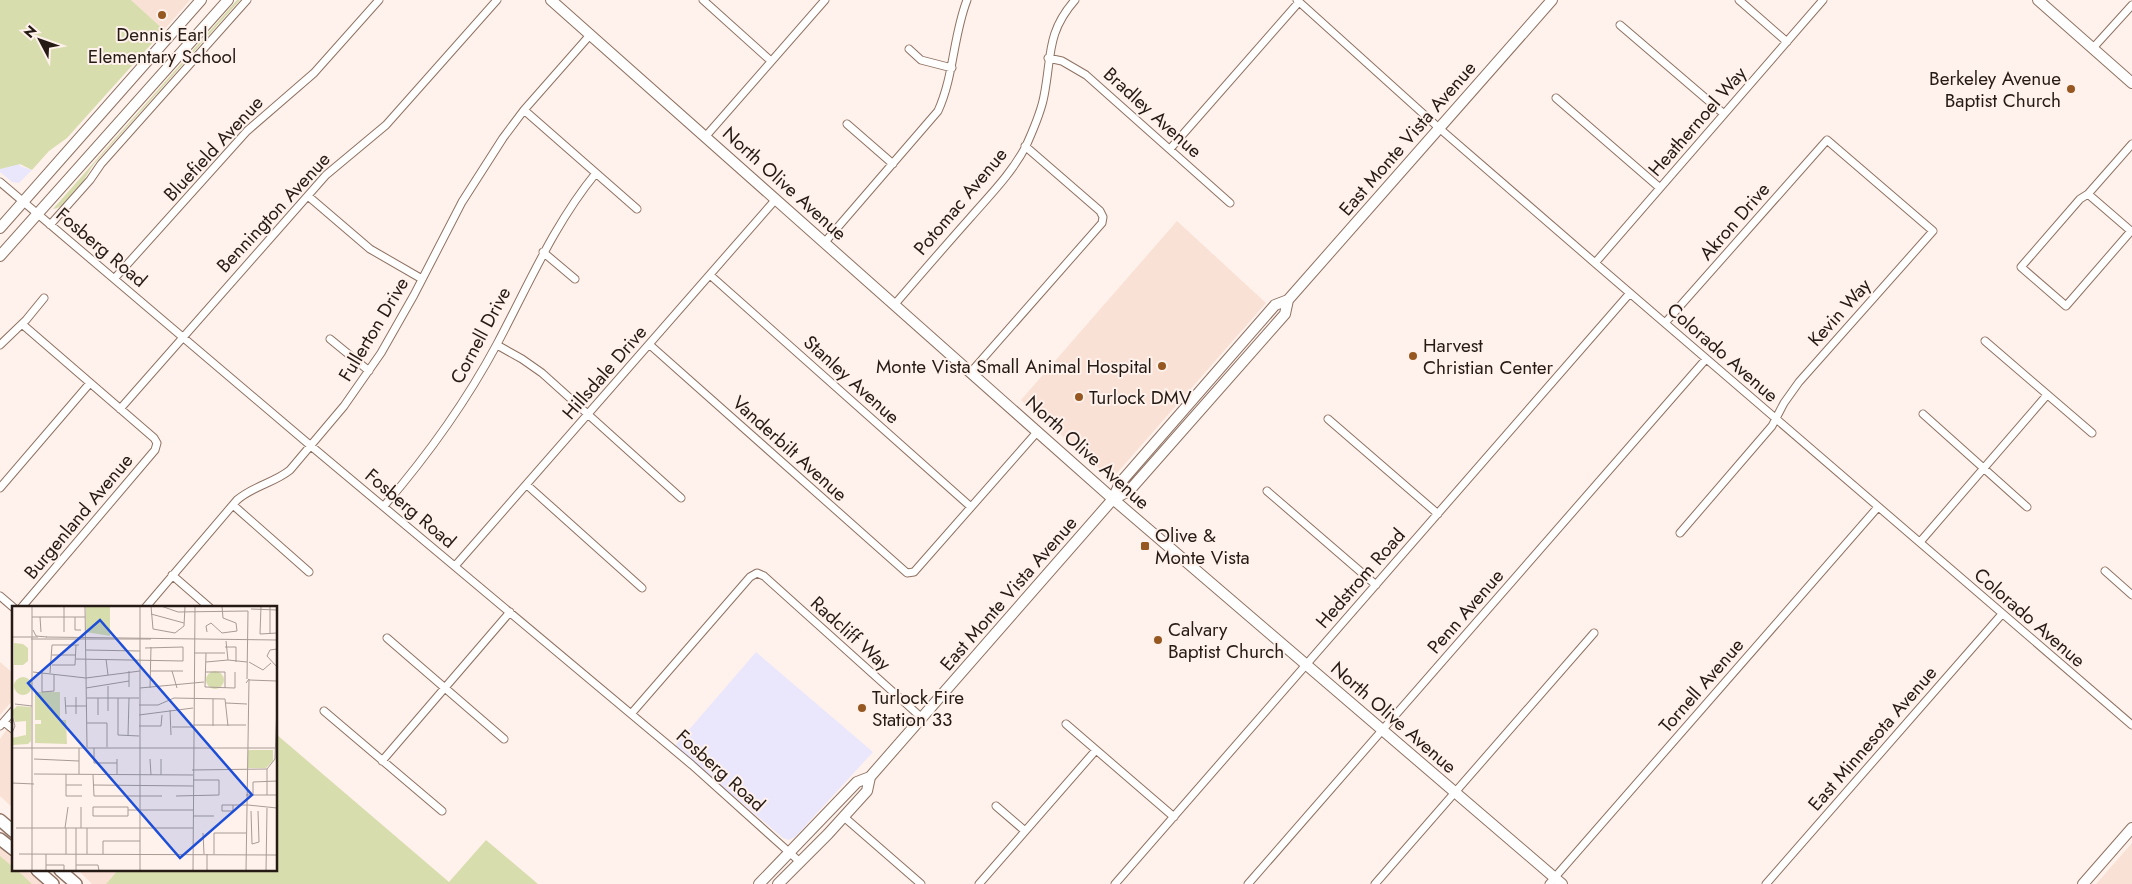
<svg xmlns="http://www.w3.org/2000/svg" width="2132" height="884" font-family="Jost,sans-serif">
<rect width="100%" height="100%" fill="#fff1eb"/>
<path fill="#fae1d5" d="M131 0H190L164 30Z
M1177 221 1266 303 1117 473 1108 476 1021 400Z
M0 662 14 674V699L0 715Z
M7 729 14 735V809L0 796V739Z
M2132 843V884H2096Z
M0 848 14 860V870H26L43 884H0Z
M78 870H118L106 884H92Z"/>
<path fill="#eae7fd" d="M20 163V166L32 170 19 183 12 182 0 172V169L6 166Z
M756 652 873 752 795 837 789 840 783 838 675 746Z"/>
<path fill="#d8ddae" d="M0 0H131L164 30 67 138 49 151 32 170 20 164 0 169Z
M237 0H240L94 164C83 179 73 206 53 209Z
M276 734 449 882 486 840 538 884H106L118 870H276Z
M0 856 14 868V870H17L32 884H0Z"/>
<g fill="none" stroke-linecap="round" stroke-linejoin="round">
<g stroke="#8f7263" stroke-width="9">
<path id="street" d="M703 0 771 61
M1297 0 1439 128 1595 263 2132 725
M1739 0 1787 42
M1620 25 1724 114
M2093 48 2132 5
M909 49 921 60 952 68
M1048 58 1062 61 1086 75 1230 203
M1556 98 1660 188
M524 110 637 209
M847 124 893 164
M706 136 825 0
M1170 149 1299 2
M0 182 311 446 692 765 800 862
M2088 194 2131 231 2066 306 2021 267 2080 199 2088 194 2132 144
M308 196 370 249 422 279
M50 225 90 180 101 164 247 0
M825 242 938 111C954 76 953 36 967 0
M543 252 575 279
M1595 263 1823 0
M710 275 971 507
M114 279 247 131 314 73 379 0
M895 304C920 275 945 246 970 218 990 195 1012 173 1026 146 1033 130 1041 113 1044 96 1052 56 1046 33 1075 0
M1665 323 1827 140 1933 231 1799 382 1784 403 1772 426 1680 533
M330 339 369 371
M1985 341 2092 433
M0 345 26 320 44 298
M497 345 522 359 542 373 681 498
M650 345 907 573 914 572 1038 431
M971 372 1102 223 1103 217 1100 211 1025 146
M120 409 326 175 386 125 497 0
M1923 414 2027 507
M1328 419 1438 514
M527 485 642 588
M0 488 90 383
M1267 491 1376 585
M233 505 309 572
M384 506C427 456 466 402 497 344 528 286 554 224 596 173
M1920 542 2047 395
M455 566 776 199
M2105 571 2132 595
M172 575 210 608
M0 596 14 608
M21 608 155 450 157 443 154 438 22 324
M145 608 237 500C253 486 274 483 290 470L344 406 381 353 414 295 462 202 503 138 524 110 590 35
M387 638 504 739
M324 711 442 811
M631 714 750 577 757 573 764 576 922 718
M4 722 14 730
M1066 724 1174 817
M0 726 14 710
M382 761 510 612
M996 806 1025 831
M844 817 921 884
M979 884 1096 750
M1115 884 1630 293
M1248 884 1706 359
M1375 884 1594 633
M1549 884 1878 507
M1766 884 2002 614"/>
</g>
<g stroke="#8f7263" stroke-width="12">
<path id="secondary" d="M551 0 1113 499 1562 884
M2038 0 2132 83
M0 228 201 0
M0 256 228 0
M1113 499 1129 491 1285 314 1288 300
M759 884 857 782 870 777 1113 499 1120 483 1275 305 1288 300 1552 0
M778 884 828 834 867 791 870 777
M2083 884 2132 828"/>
</g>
<g stroke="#8f7263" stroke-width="14">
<path id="primary" d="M0 820 14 832
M0 839 14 850
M37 870 53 884
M60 870 76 884"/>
</g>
<use href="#street" stroke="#fff" stroke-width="7"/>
<use href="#secondary" stroke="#fff" stroke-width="10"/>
<use href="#primary" stroke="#fff" stroke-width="11"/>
</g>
<g fill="#975720" stroke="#fff1eb" stroke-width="2">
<circle cx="162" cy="15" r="5"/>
<circle cx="2071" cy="89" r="5"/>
<circle cx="1413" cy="356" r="5"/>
<circle cx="1162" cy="366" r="5"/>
<circle cx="1079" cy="397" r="5"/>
<rect x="1140" y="541" width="10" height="10" rx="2.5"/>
<circle cx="1158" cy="640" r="5"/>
<circle cx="862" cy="708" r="5"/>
</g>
<g text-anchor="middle" stroke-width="4" stroke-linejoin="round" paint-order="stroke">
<g font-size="19" fill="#251a14" stroke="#fff1eb" text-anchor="start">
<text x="162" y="41" text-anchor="middle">Dennis Earl<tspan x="162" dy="22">Elementary School</tspan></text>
<text x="2061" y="85" text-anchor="end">Berkeley Avenue<tspan x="2061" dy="22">Baptist Church</tspan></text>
<text x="1423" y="352">Harvest<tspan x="1423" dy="22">Christian Center</tspan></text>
<text x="1152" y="373" text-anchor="end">Monte Vista Small Animal Hospital</text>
<text x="1089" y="404">Turlock DMV</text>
<text x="1155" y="542">Olive &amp;<tspan x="1155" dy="22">Monte Vista</tspan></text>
<text x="1168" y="636">Calvary<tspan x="1168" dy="22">Baptist Church</tspan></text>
<text x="872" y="704">Turlock Fire<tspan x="872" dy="22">Station 33</tspan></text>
</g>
<g font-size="19" fill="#251a14" stroke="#fff1eb">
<text transform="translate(1153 112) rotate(42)" y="7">Bradley Avenue</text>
<text transform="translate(1697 121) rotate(-49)" y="7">Heathernoel Way</text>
<text transform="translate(1407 138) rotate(-49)" y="7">East Monte Vista Avenue</text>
<text transform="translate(213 148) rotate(-47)" y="7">Bluefield Avenue</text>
<text transform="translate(785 183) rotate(42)" y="7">North Olive Avenue</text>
<text transform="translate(960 201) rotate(-50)" y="7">Potomac Avenue</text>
<text transform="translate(273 212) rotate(-47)" y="7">Bennington Avenue</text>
<text transform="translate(1734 221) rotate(-49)" y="7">Akron Drive</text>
<text transform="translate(102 247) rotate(40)" y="7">Fosberg Road</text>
<text transform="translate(1839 312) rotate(-48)" y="7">Kevin Way</text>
<text transform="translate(373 329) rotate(-59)" y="7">Fullerton Drive</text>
<text transform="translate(480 335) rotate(-62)" y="7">Cornell Drive</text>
<text transform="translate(1723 352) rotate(41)" y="7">Colorado Avenue</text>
<text transform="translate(604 372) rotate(-49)" y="7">Hillsdale Drive</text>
<text transform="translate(852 379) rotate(42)" y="7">Stanley Avenue</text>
<text transform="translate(790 448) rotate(42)" y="7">Vanderbilt Avenue</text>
<text transform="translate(1088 452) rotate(42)" y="7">North Olive Avenue</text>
<text transform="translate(411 508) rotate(40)" y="7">Fosberg Road</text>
<text transform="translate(78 516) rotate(-50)" y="7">Burgenland Avenue</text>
<text transform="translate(1360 578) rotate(-49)" y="7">Hedstrom Road</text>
<text transform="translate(1008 593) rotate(-49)" y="7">East Monte Vista Avenue</text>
<text transform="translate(1465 611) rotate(-49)" y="7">Penn Avenue</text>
<text transform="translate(2030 617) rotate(41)" y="7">Colorado Avenue</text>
<text transform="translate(851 633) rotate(42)" y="7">Radcliff Way</text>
<text transform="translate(1701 685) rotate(-49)" y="7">Tornell Avenue</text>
<text transform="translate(1394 717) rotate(41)" y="7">North Olive Avenue</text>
<text transform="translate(1872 738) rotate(-49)" y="7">East Minnesota Avenue</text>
<text transform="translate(721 770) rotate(42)" y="7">Fosberg Road</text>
</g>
</g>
<g transform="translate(12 606)">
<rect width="265" height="265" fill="#fff1eb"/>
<path d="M74 0H98V30L74 26ZM2 37 11 38 16 42V55L11 59H2ZM194 74a9 9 0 1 1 18 0a9 9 0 1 1-18 0ZM2 80a9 9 0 1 1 18 0a9 9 0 1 1-18 0ZM23 86H48V114H54L55 138 23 137V118H29V114H23ZM5 100 19 101V135L16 138 0 139V132L14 129V115L3 116 0 105ZM236 144H261V155L254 162H235Z" fill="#d8ddae"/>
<path fill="none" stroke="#a89b95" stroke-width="1" d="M20 0V265M52 0V26M73 0 75 141M139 0 141 23 163 27 172 20 173 0M149 0 166 6 236 5 235 73M249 0 248 28 265 27M239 3 265 4M139 8 172 17M20 11H73M28 11 29 26M63 11V24H69M21 24 24 30 35 31M195 26 194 20 199 17 210 27 225 25 224 17 211 12 210 0M258 28V0M0 31H26M34 31 265 34M19 33H139M214 35 216 54M213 41H224V56M265 43 258 44 255 50 265 61M74 44 128 45M182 47H213M194 47 193 81 223 82V66M40 49H64M64 53 171 55V41L133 42M94 53 96 69M216 54 235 56M194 56 216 54M237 56 251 64 259 57M40 59H63L64 39M139 65H171M160 65 165 82M21 66 74 72 128 65M30 66V86L42 85V69M194 66H213V82M38 67 40 39H67M237 74 265 75M96 80V105M117 81V65M74 82 117 75M128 82 192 76M138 82 139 41M53 91 54 108M64 91V108M75 92H127M106 92V129L127 130M214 97 235 98M3 98 20 100M127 99H146L162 92 213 93 216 120M53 100H75M158 104 159 129M0 109 3 120 0 127M86 109V92M127 109 181 102M75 117H95V141M181 119H234M127 120H149L150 109M201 120V93M160 121H181M116 130 117 92M0 142H265M82 142V157H105M22 153 67 155M105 153V169M138 153 139 169M149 153V169M255 163 263 153 265 98M255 163V189M180 164 255 163M22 168 181 169M54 168V190H70M67 168V142M81 169 82 190H150M0 177 22 178M54 179H70M81 179 181 180M234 189H265M241 189V176L265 175M164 190 207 189V174H181M221 199V205H210V199H236L265 202M81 201H116V210H81ZM116 204H181M239 205 240 238 247 236 246 205M181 210H202M4 222H181M53 222 56 201M69 222V201M191 227 192 248M7 248 265 249M34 248V265M54 248V222M75 248V222M91 248V235H128M202 248V227H234M34 259H52V265M64 259H86L87 265M64 265V222M128 265V0M181 265 183 0M195 265V248M208 265H234M234 265 237 73 234 77M254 265 255 202"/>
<path fill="#1d4ed8" fill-opacity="0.15" stroke="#1d4ed8" stroke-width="2.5" d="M88 14 240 189 168 252 16 77Z"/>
<rect width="265" height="265" fill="none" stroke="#251a14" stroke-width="2.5"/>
</g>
<g transform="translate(40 40) rotate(311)" stroke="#fff1eb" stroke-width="4" paint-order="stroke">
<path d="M0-4L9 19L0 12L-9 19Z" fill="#251a14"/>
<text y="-8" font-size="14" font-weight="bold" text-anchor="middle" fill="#251a14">N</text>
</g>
</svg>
